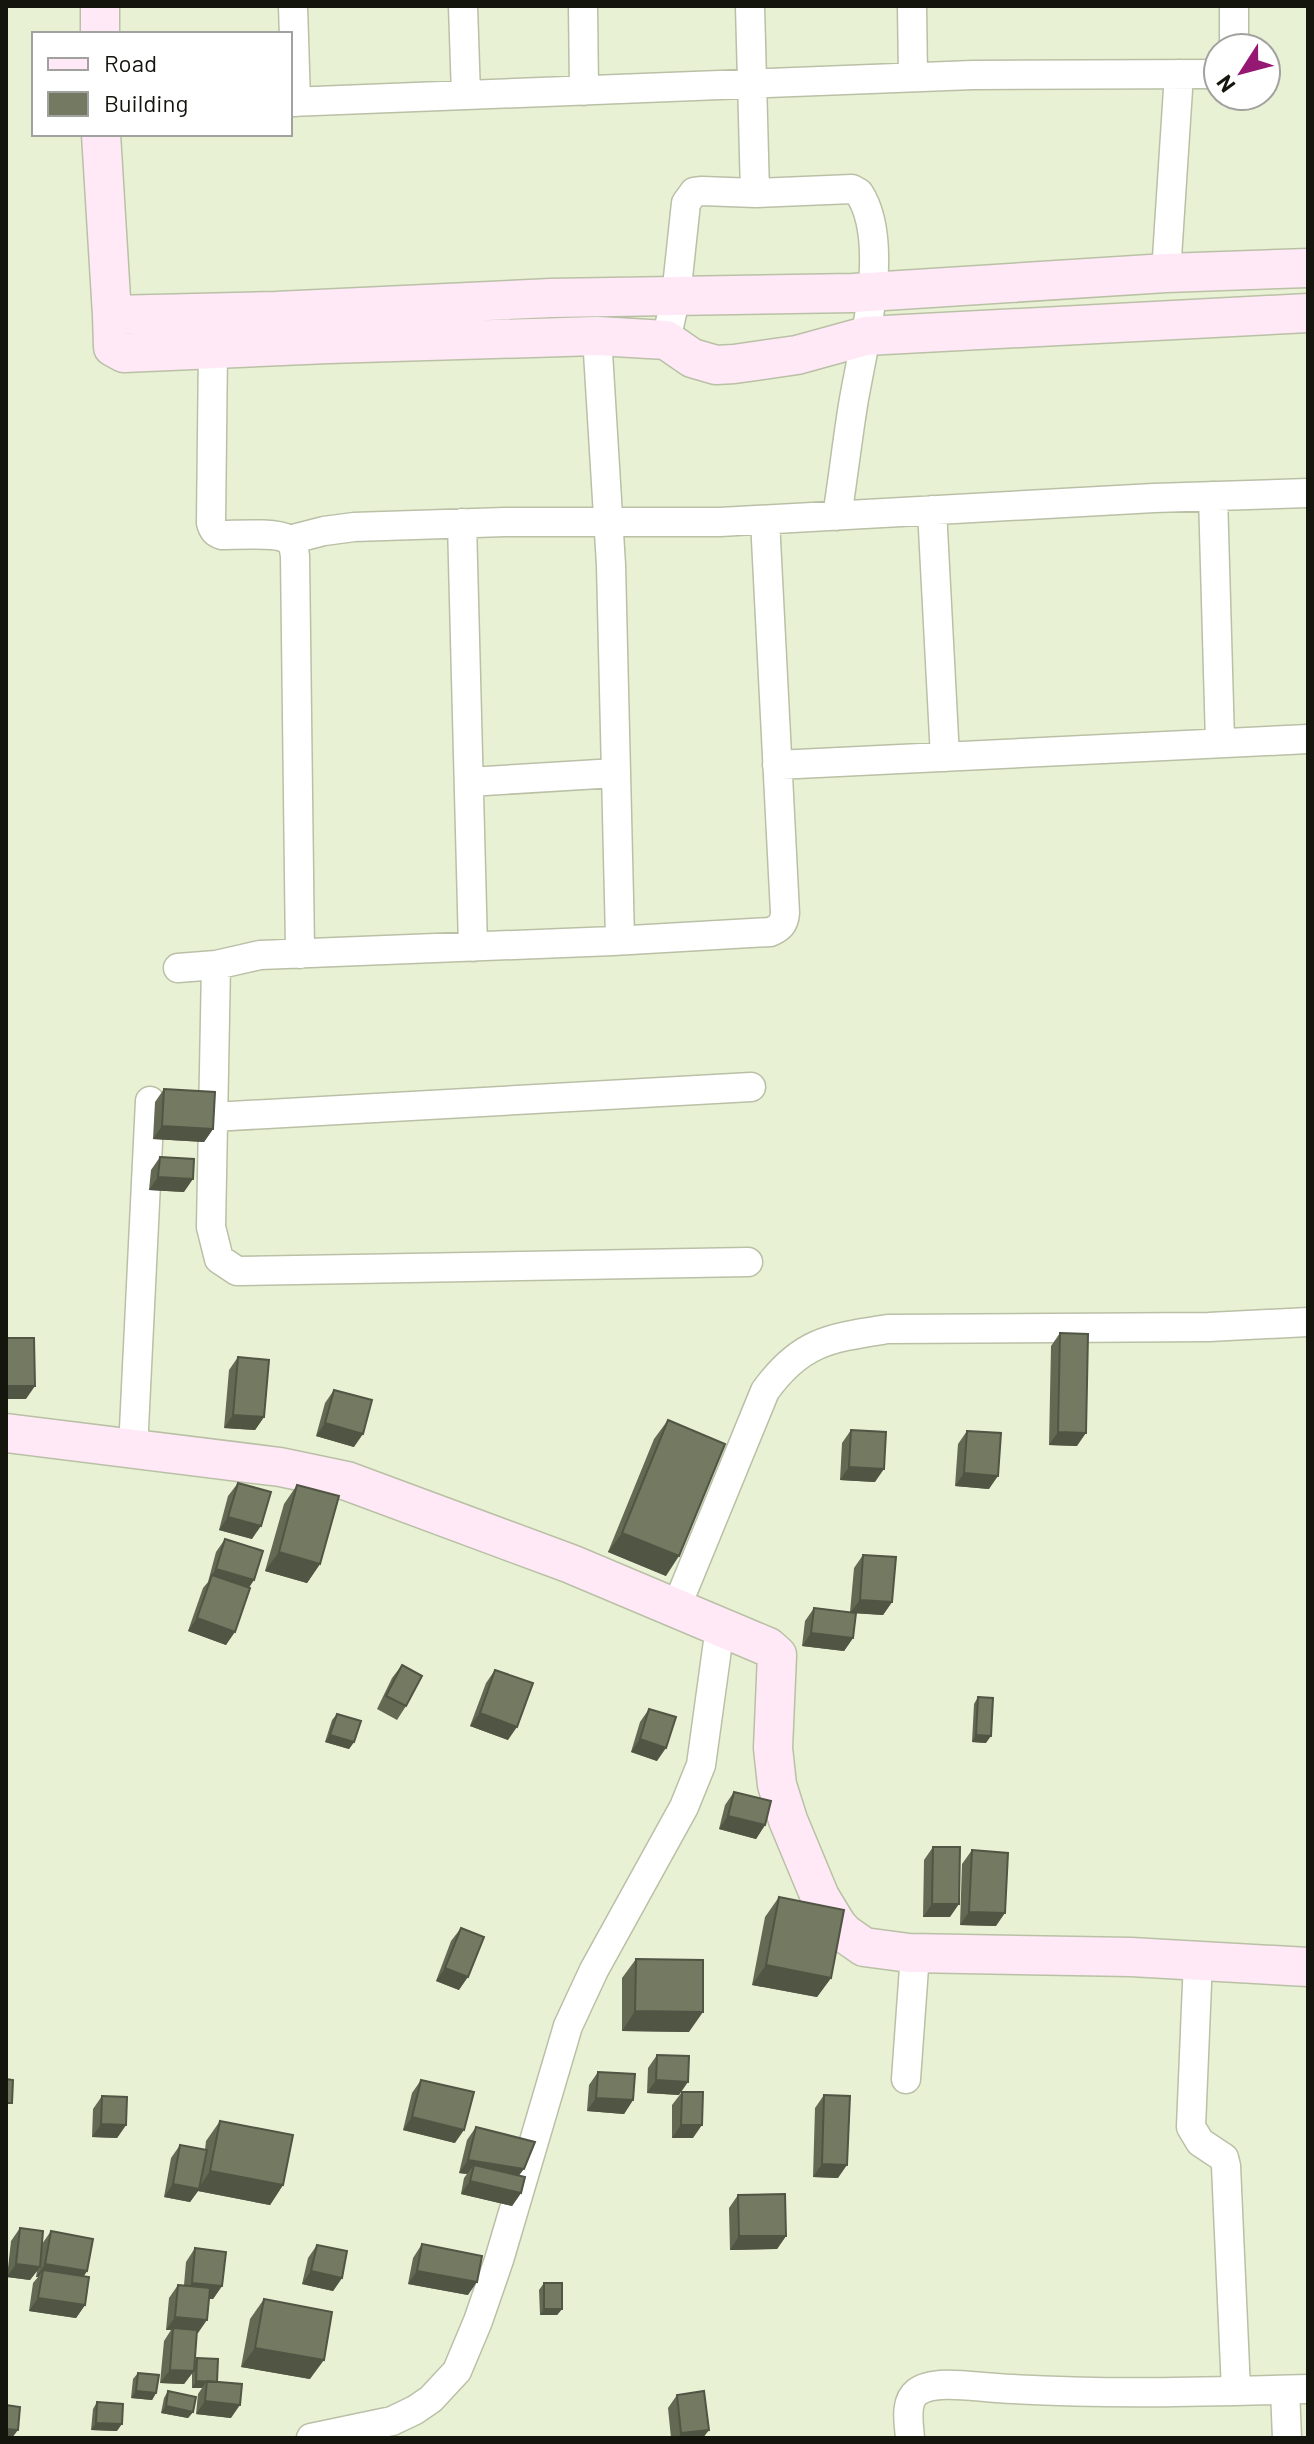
<svg xmlns="http://www.w3.org/2000/svg" width="1314" height="2444" font-family="Barlow,sans-serif">
<rect width="100%" height="100%" fill="#e9f1d5"/>
<g fill="none" stroke-linecap="round" stroke-linejoin="round">
<g stroke="#b9c0a6" stroke-width="31">
<path id="street" d="M293 6 296 102
M463 6 466 95
M583 6 584 91
M750 6 755 193
M912 6 913 77
M1234 48V6
M290 102 973 75 1218 74
M1166 273 1179 74
M597 336 611 565 620 940
M666 340 676 296 686 203 694 192 702 191 755 193 852 189 859 193C892 243 862 349 853 405 847 442 843 479 837 516
M213 349 211 523C213 530 215 533 222 535 237 535 276 532 287 539 293 543 294 549 295 556L300 954
M1213 496 1220 741
M932 510 945 757
M462 523 473 947
M289 540 324 531 354 527 505 522H720L1154 498 1308 493
M777 765 1308 739
M469 782 615 773
M216 965 211 1227 219 1259 237 1271 748 1262
M178 968 216 965 260 955 613 941 770 932C780 928 784 924 785 913L765 520
M213 1117 751 1087
M133 1449 150 1101
M676 1608 765 1391C801 1341 830 1338 888 1329L1209 1327 1308 1322
M1198 1960 1191 2127 1200 2142 1224 2158 1226 2166 1236 2390
M906 2079 915 1954
M1285 2390 1287 2438
M311 2438 392 2421 415 2410 431 2399 457 2371 478 2321 499 2260 568 2026 594 1970 684 1807 701 1765 720 1627
M910 2438C909 2424 904 2402 917 2392 934 2379 975 2387 996 2388 1099 2395 1204 2392 1308 2389"/>
</g>
<g stroke="#b9c0a6" stroke-width="41">
<path id="secondary" d="M100 6V34
M101 134 112 315 113 347 124 353 328 344 597 336 666 340 692 358 716 365 734 364 797 355 866 336 1308 313
M112 315 276 311 551 298 853 293 1166 273 1308 268
M6 1433 280 1467 347 1481 571 1564 768 1647 777 1655 773 1748 777 1785 788 1820 820 1897 837 1925 844 1933 864 1947 909 1953 1131 1957 1308 1967"/>
</g>
<use href="#street" stroke="#fff" stroke-width="28"/>
<use href="#secondary" stroke="#ffe9f6" stroke-width="38"/>
</g>
<path fill="#636953" d="M164 1089 213 1129 204 1142 153 1139 155 1102Z
M160 1157 184 1192 149 1190 151 1170Z
M1060 1333 1077 1446 1049 1445 1051 1346Z
M238 1357 264 1417 255 1430 224 1428 229 1370Z
M334 1390 354 1447 316 1436 325 1403Z
M668 1420 666 1576 608 1552 654 1439Z
M851 1430 875 1482 840 1480 842 1443Z
M967 1431 989 1489 955 1486 958 1444Z
M238 1483 252 1539 219 1530 228 1496Z
M297 1485 320 1564 307 1583 265 1571 284 1504Z
M225 1539 249 1588 226 1645 188 1631 203 1588 208 1582 216 1552Z
M863 1555 892 1602 883 1615 856 1613 853 1638 844 1651 802 1646 805 1621 814 1608 850 1612 854 1568Z
M402 1665 406 1706 397 1720 377 1709 392 1678Z
M495 1670 508 1740 470 1726 486 1683Z
M978 1697 986 1743 972 1742 974 1704Z
M649 1709 657 1761 631 1752 640 1722Z
M337 1714 354 1742 349 1749 325 1742 332 1720Z
M734 1792 765 1825 756 1839 719 1829 725 1805Z
M933 1847 950 1917H923L924 1860Z
M972 1850 996 1926 960 1925 962 1864Z
M779 1897 831 1978 817 1997 752 1985 765 1917Z
M461 1928 459 1990 436 1981 451 1941Z
M636 1959 689 2032 622 2031V1978Z
M657 2055 679 2095 647 2093 648 2068Z
M598 2072 633 2100 624 2114 587 2111 589 2085Z
M421 2080 455 2143 403 2130 412 2093Z
M682 2092 693 2138H672V2105Z
M824 2095 838 2178 813 2177 815 2108Z
M102 2096 126 2125 117 2138 92 2137 93 2109Z
M220 2121 283 2185 270 2205 198 2191 190 2202 164 2197 171 2158 180 2145 205 2150 206 2141Z
M476 2127 519 2175 521 2193 512 2206 461 2194 464 2178 467 2174 459 2173 467 2140Z
M738 2195 786 2236 777 2249 730 2250 729 2208Z
M20 2228 42 2244 51 2231 87 2271 84 2276 85 2305 76 2318 29 2311 33 2283 38 2277H36L37 2271 30 2280 7 2277 11 2241Z
M422 2244 468 2295 408 2284 413 2258Z
M317 2245 342 2278 333 2291 302 2284 308 2258Z
M195 2248 222 2286 213 2299H209L198 2333H196L194 2362 197 2358 217 2382 231 2418 196 2414 198 2394 202 2388H192V2373L184 2384 160 2383 164 2341 171 2330H166L169 2298 178 2285H184L186 2262Z
M544 2283 562 2309 557 2315H540L539 2290Z
M264 2299 310 2379 241 2367 250 2319Z
M138 2373 156 2393 152 2400 131 2398 133 2379Z
M168 2391 193 2412 188 2418 161 2413 164 2398Z
M677 2395 703 2438H671L668 2408Z
M97 2402 117 2431 91 2430 93 2409Z"/>
<path fill="#505544" d="M162 1126 213 1129 204 1142 153 1139Z
M158 1177 193 1179 184 1192 149 1190Z
M6 1386H35L26 1399H6Z
M233 1415 264 1417 255 1430 224 1428Z
M325 1423 363 1434 354 1447 316 1436Z
M1058 1432 1086 1433 1077 1446 1049 1445Z
M849 1467 884 1469 875 1482 840 1480Z
M964 1473 998 1476 989 1489 955 1486Z
M228 1517 261 1526 252 1539 219 1530Z
M622 1533 679 1556 666 1576 608 1552Z
M279 1552 320 1564 307 1583 265 1571Z
M216 1569 254 1580 245 1594 212 1575 207 1582Z
M860 1600 892 1602 883 1615 850 1613Z
M197 1618 235 1632 226 1645 188 1631Z
M811 1633 853 1638 844 1651 802 1646Z
M480 1713 517 1727 508 1740 470 1726Z
M330 1735 354 1742 349 1749 325 1742Z
M976 1735 991 1736 986 1743 972 1742Z
M640 1739 666 1748 657 1761 631 1752Z
M728 1816 765 1825 756 1839 719 1829Z
M932 1904H959L950 1917H923Z
M969 1912 1005 1913 996 1926 960 1925Z
M766 1965 831 1978 817 1997 752 1985Z
M445 1968 468 1977 459 1990 436 1981Z
M635 2011 703 2012 689 2032 622 2031Z
M656 2080 688 2082 679 2095 647 2093Z
M596 2098 633 2100 624 2114 587 2111Z
M412 2117 464 2130 455 2143 403 2130Z
M101 2124 126 2125 117 2138 92 2137Z
M681 2125H702L693 2138H672Z
M468 2160 524 2169 514 2182 474 2165 467 2174 459 2173Z
M822 2164 847 2165 838 2178 813 2177Z
M210 2171 283 2185 270 2205 198 2191 190 2202 164 2197 173 2184 198 2189Z
M470 2181 521 2193 512 2206 461 2194Z
M739 2236H786L777 2249 730 2250Z
M16 2264 40 2267 30 2280 7 2277Z
M45 2264 87 2271 78 2284 43 2270 38 2277H36Z
M311 2271 342 2278 333 2291 302 2284Z
M417 2271 477 2282 468 2295 408 2284Z
M192 2283 222 2286 213 2299 183 2296Z
M38 2298 85 2305 76 2318 29 2311Z
M544 2309H562L557 2315H540Z
M175 2317 207 2320 198 2333 173 2331V2328L171 2330H166Z
M255 2348 324 2360 310 2379 241 2367Z
M170 2370 194 2371 184 2384 160 2383Z
M196 2381 206 2382 202 2388H192Z
M136 2391 156 2393 152 2400 131 2398Z
M205 2401 240 2405 231 2418 196 2414Z
M166 2406 193 2412 188 2418 161 2413Z
M96 2423 122 2424 117 2431 91 2430Z
M6 2429 18 2430 12 2438H6Z
M709 2430 703 2438H678L681 2433Z"/>
<path fill="#737a61" stroke="#505544" stroke-width="2" d="M164 1089 215 1092 213 1129 162 1126Z
M160 1157 194 1159 193 1179 158 1177Z
M1060 1333 1088 1334 1086 1433 1058 1432Z
M6 1338H34L35 1386H6Z
M238 1357 269 1360 264 1417 233 1415Z
M334 1390 372 1400 363 1434 325 1423Z
M668 1420 725 1444 679 1556 622 1533Z
M851 1430 886 1432 884 1469 849 1467Z
M967 1431 1001 1433 998 1476 964 1473Z
M238 1483 271 1492 261 1526 228 1517Z
M297 1485 339 1496 320 1564 279 1552Z
M225 1539 263 1551 254 1580 216 1569Z
M863 1555 896 1557 892 1602 860 1600Z
M212 1575 250 1588 235 1632 197 1618Z
M814 1608 856 1613 853 1638 811 1633Z
M402 1665 422 1676 406 1706 386 1696Z
M495 1670 533 1683 517 1727 480 1713Z
M978 1697 993 1698 991 1736 976 1735Z
M649 1709 676 1717 666 1748 640 1739Z
M337 1714 361 1721 354 1742 330 1735Z
M734 1792 771 1801 765 1825 728 1816Z
M933 1847H960L959 1904H932Z
M972 1850 1008 1853 1005 1913 969 1912Z
M779 1897 844 1910 831 1978 766 1965Z
M461 1928 484 1937 468 1977 445 1968Z
M636 1959 703 1960V2012L635 2011Z
M657 2055 689 2056 688 2082 656 2080Z
M598 2072 635 2074 633 2100 596 2098Z
M6 2079 13 2080 12 2103H6Z
M421 2080 474 2092 464 2130 412 2117Z
M682 2092H703L702 2125H681Z
M824 2095 850 2096 847 2165 822 2164Z
M102 2096 127 2097 126 2125 101 2124Z
M220 2121 293 2135 283 2185 210 2171Z
M476 2127 535 2142 524 2169 468 2160Z
M180 2145 207 2150 199 2189 173 2184Z
M474 2165 525 2177 521 2193 470 2181Z
M785 2194 786 2236H739L738 2195Z
M20 2228 43 2231 40 2267 16 2264Z
M51 2231 93 2239 87 2271 45 2264Z
M422 2244 482 2256 477 2282 417 2271Z
M317 2245 347 2251 342 2278 311 2271Z
M195 2248 226 2252 222 2286 192 2283Z
M43 2270 89 2277 85 2305 38 2298Z
M544 2283H562V2309H544Z
M178 2285 210 2288 207 2320 175 2317Z
M264 2299 332 2312 324 2360 255 2348Z
M173 2328 197 2330 194 2371 170 2370Z
M197 2358 218 2359 217 2382 196 2381Z
M138 2373 159 2375 156 2393 136 2391Z
M207 2381 242 2384 240 2405 205 2401Z
M168 2391 196 2397 193 2412 166 2406Z
M704 2391 709 2430 681 2433 677 2395Z
M97 2402 123 2404 122 2424 96 2423Z
M6 2405 20 2407 18 2430 6 2429Z"/>
<rect width="1314" height="2444" fill="none" stroke="#14160d" stroke-width="16"/>
<rect x="32" y="32" width="260" height="104" fill="#ffffff" stroke="#a1a29e" stroke-width="2"/>
<rect x="48" y="58" width="40" height="12" fill="#ffe9f6" stroke="#a1a29e" stroke-width="2"/>
<text x="104" y="72" font-size="24" fill="#14160d">Road</text>
<rect x="48" y="92" width="40" height="24" fill="#737a61" stroke="#a1a29e" stroke-width="2"/>
<text x="104" y="112" font-size="24" fill="#14160d">Building</text>
<g transform="translate(1242 72) rotate(234)"><circle r="38" fill="#ffffff" stroke="#a1a29e" stroke-width="2"/>
<path d="M0-6L14 30L0 20L-14 30Z" fill="#951872"/>
<text y="-12" font-size="22" font-weight="bold" text-anchor="middle" fill="#14160d">N</text>
</g>
</svg>
